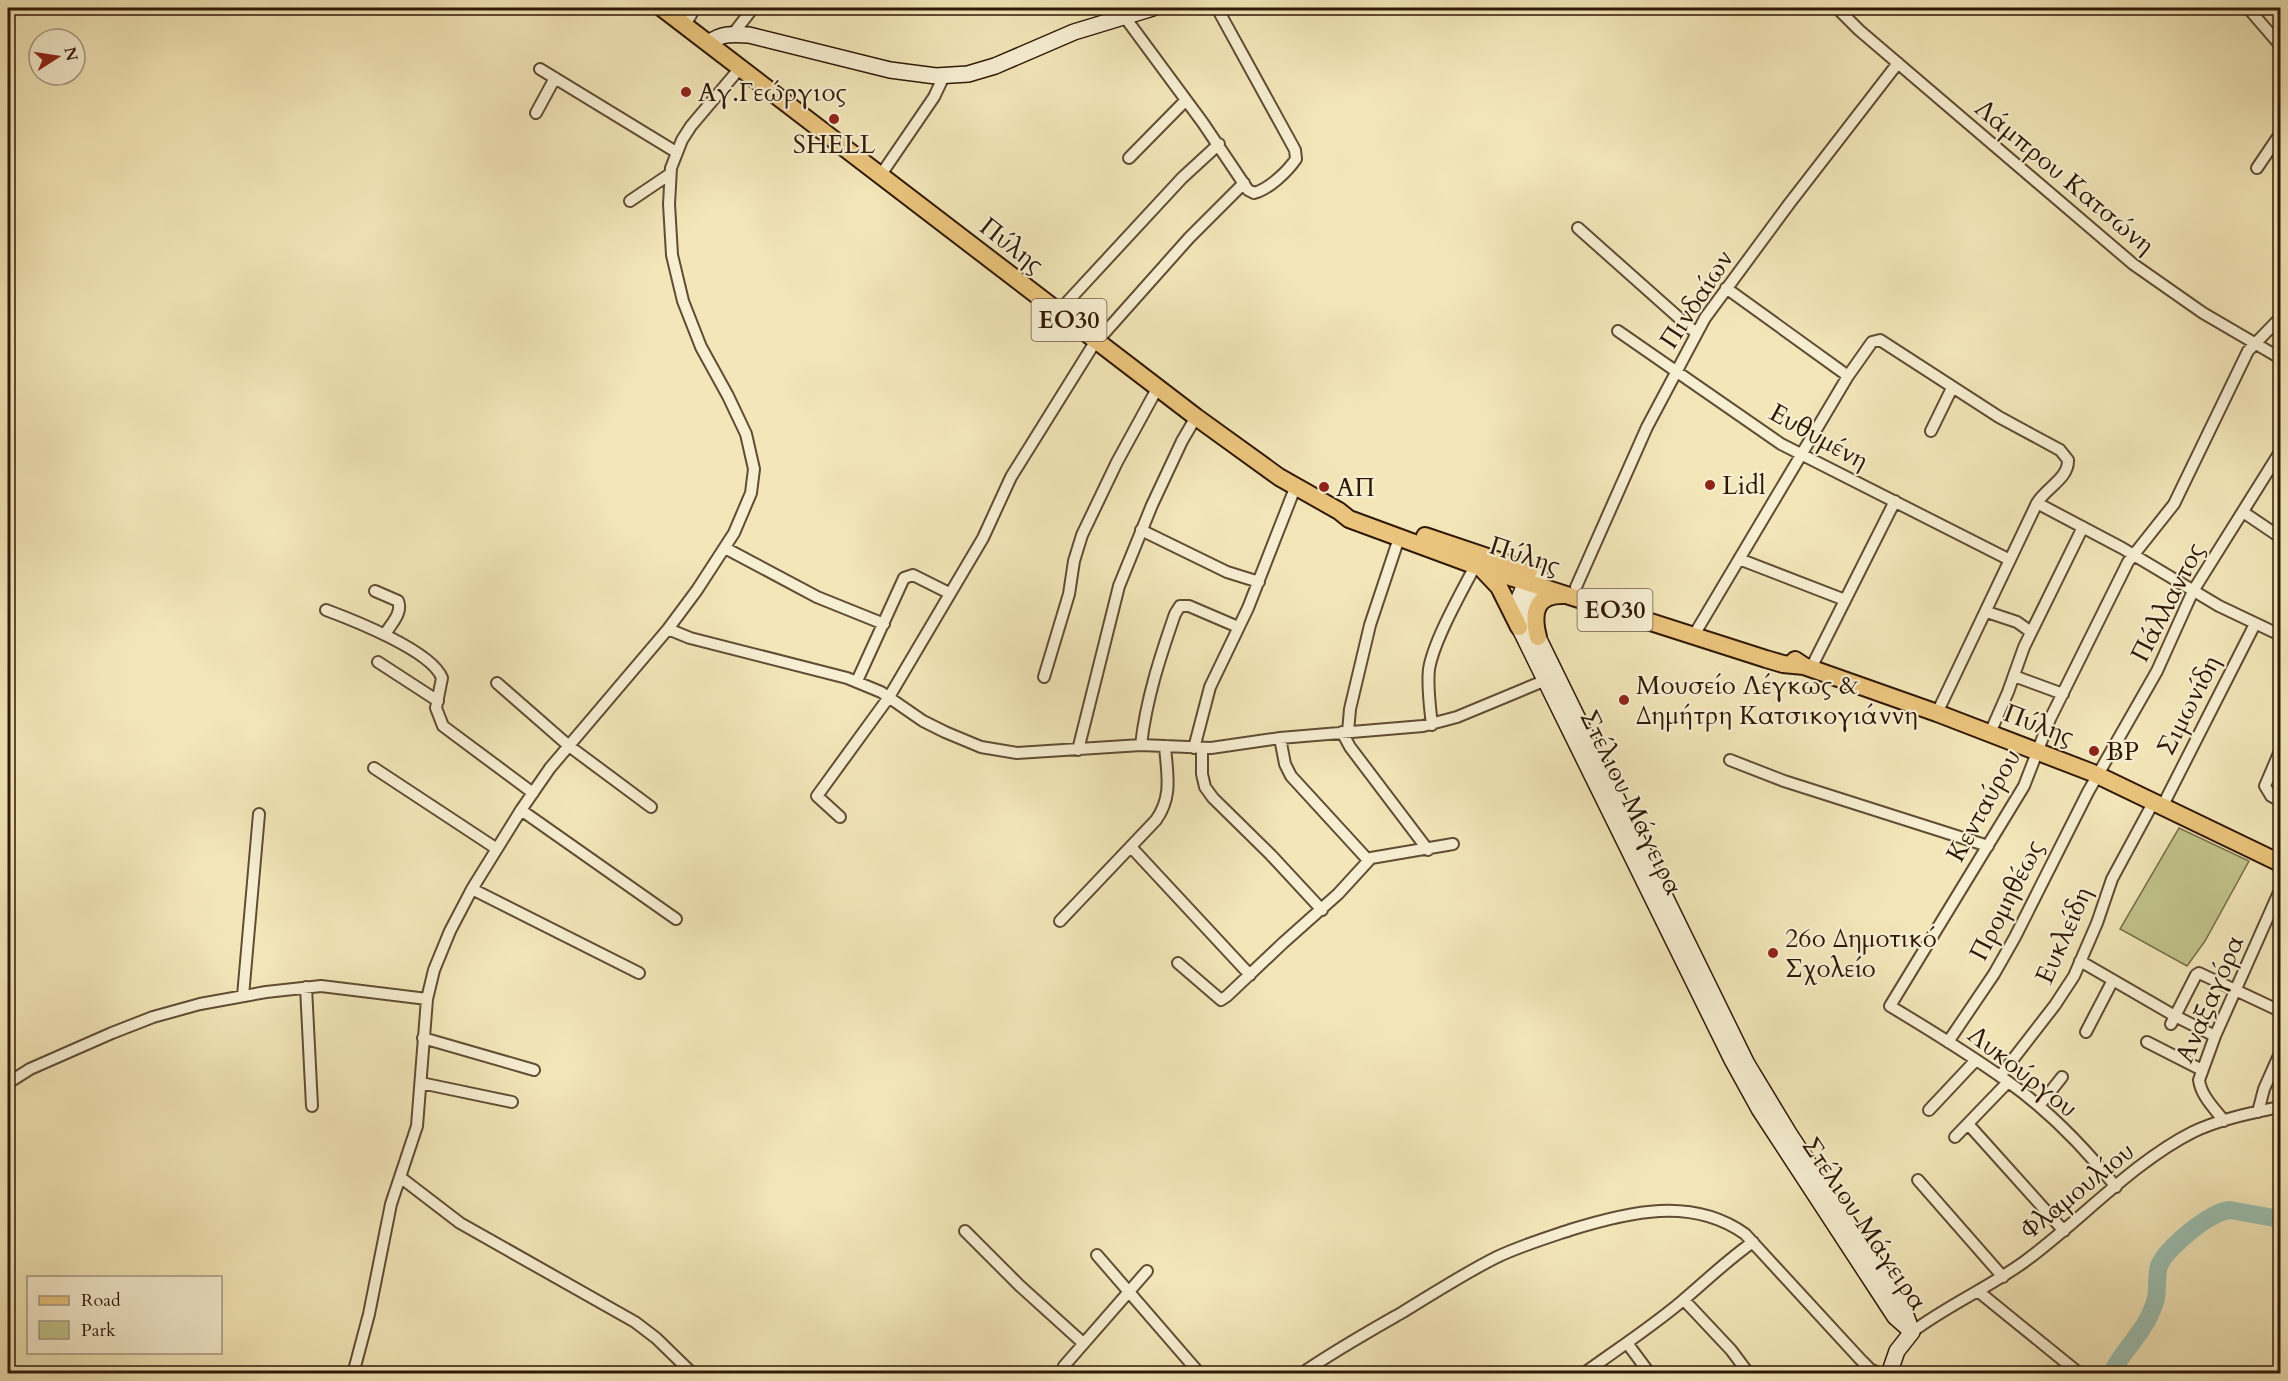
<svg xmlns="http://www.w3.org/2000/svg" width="2288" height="1381" font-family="Cardo,serif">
<rect width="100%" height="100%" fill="#f3e7b9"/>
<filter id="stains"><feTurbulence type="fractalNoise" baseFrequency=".00333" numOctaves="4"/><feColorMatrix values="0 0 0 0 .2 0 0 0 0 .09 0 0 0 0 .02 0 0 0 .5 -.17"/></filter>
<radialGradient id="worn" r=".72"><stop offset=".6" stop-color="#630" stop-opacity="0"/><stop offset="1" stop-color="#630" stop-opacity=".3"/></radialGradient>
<path fill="#c1c48b" stroke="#786e49" stroke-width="1.5" d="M2179 828 2249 861 2205 941 2187 966 2120 929Z"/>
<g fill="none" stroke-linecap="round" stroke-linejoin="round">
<path stroke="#9bbfb1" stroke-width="18" d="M2111 1374C2120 1355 2135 1341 2145 1324 2149 1317 2154 1307 2156 1298 2158 1288 2156 1276 2159 1266 2166 1248 2211 1211 2230 1210L2280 1219"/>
<g stroke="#614c34" stroke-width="14">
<path id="street" d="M1837 8 1859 30 2133 264 2203 313 2280 358
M2248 8 2280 45
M1124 16 1203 123 1248 190 1254 193C1269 189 1287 172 1296 159L1295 150 1217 8
M685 25 695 8
M733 34 753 8
M540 69 676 152
M536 113 555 78
M1129 158 1186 100
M2257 168 2280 134
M880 176 934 97 944 76
M630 201 670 174
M1578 228 1696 333
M1726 288 1848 376
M1058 312 1182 178 1219 144
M1618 331 1781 444 2010 560
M1931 431 1952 388
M2037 503 2122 548 2219 606 2280 635
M2243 512 2280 537
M1141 530 1227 572 1259 582
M725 548 817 597 884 624
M1739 559 1845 600
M1576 587 1647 427 1705 318 1789 204 1898 63
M375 591 398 601C403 613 391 624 385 634
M326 610C353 620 432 651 442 678L436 708 443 726 533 793
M1987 612 2017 622 2031 632
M668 629 690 638 847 678 881 692 923 721 945 732 981 747 1017 753 1141 745 1211 748 1280 738 1423 726 1457 717 1546 680
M1694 635 1848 376 1872 342 1880 340 1999 417 2060 450 2068 460C2069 478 2046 488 2037 503L1937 713
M378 662 438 701
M1811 668 1895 501
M2014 676 2063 694
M1044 677 1069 594 1074 561 1082 535 1117 462 1158 387
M857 681 904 578 913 575 949 593
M497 683 569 746 651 807
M1432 725C1430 707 1427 687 1429 669 1434 640 1461 593 1475 566
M1342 732 1350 747 1428 850
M1348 732 1350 709 1370 625 1399 538
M1990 733 2008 692 2024 647 2083 527
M1280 738 1285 764 1291 776 1368 860
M1141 745C1146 700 1160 657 1175 614L1180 606H1189L1238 627
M1194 748 1210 687 1248 608 1295 488
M1202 748V774L1205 787 1213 798 1270 854 1322 910
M1078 750 1119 586 1152 505 1182 441 1196 417
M2280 751 2265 786 2271 796 2280 801
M1730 760 1784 781 1988 846
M374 768 497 849
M2162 807 2255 624
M521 810 676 919
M840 817 817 796 889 697 983 538 1011 477 1092 347 1189 238 1244 183
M1131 847 1250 975
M472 889 639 973
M1060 921 1156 820C1173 796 1167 774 1165 746
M2080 961 2175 1016 2215 1036
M1178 963 1221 1000 1227 996 1283 943 1338 894 1371 858 1453 844
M306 987 312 1106
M243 996 259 814
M2171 1024 2196 975 2199 973 2280 1011
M2086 1032 2113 980
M423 1038 534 1070
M1948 1042 1994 974 2015 937 2088 792 2157 671 2193 591 2280 452
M2147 1042 2202 1070
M2000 1076 2055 1005 2074 976 2097 923 2112 879 2153 803
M8 1083 30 1069 112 1033 153 1017 200 1004 266 992 321 986 427 999
M421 1083 512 1102
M2039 1106 2062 1077
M1929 1110 1976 1060
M2258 1112 2264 1089 2280 1053
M2224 1121C2215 1109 2201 1096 2199 1080L2215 1036 2280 890
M1968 1124 2064 1231
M1955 1137 2008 1082
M400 1177 460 1223 635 1322 656 1338 693 1374
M1918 1180 2003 1277
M2116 1187C2085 1148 2048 1110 2007 1081 1969 1054 1930 1030 1890 1006L2024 786 2050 719 2128 562 2174 504 2248 351 2280 318
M965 1231 1020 1286 1083 1343
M1097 1255 1200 1374
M1979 1292 2080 1374
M1684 1300 1731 1350 1749 1374
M1912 1332C1948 1305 1988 1288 2024 1262 2079 1222 2133 1162 2193 1132 2220 1119 2252 1113 2280 1107
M1627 1343 1650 1374
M353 1374 369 1314 391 1204 417 1126 427 999 434 970 450 931 472 889 521 810 550 768 668 629 697 590 734 533 751 493 754 469 746 434 728 396 701 347 683 301 672 255 669 204 671 168 682 140 691 126 740 68
M1072 1374 1064 1366 1147 1271
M1301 1374C1334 1351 1368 1332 1403 1312 1434 1293 1465 1273 1497 1257 1520 1246 1546 1238 1570 1230 1628 1212 1692 1196 1745 1234L1860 1359 1870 1369 1881 1374
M1583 1374C1616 1350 1650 1328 1681 1302 1706 1281 1726 1261 1753 1242"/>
</g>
<g stroke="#301807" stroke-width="18">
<path id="secondary" d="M709 43C721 33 734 34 749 35L890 70 936 76 968 74 995 66 1074 32 1153 8
M1530 573 1517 603 1519 627 1732 1060 1759 1109 1895 1317 1912 1332
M1540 575 1530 603 1531 623 1747 1064 1790 1135 1902 1304 1912 1332
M1889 1374 1897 1351 1912 1332"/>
</g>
<g stroke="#301807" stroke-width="20">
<path id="primary" d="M662 8 1196 417 1279 477 1339 511 1349 519 1482 568 1766 659 1783 664 1804 666
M1425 536 1529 571
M1482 569 1499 587 1519 627
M1538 637C1532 613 1535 594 1564 595
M1795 660 1804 666 1937 713 2093 773 2280 863"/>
</g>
<use href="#street" stroke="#f7efd2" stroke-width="10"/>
<use href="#secondary" stroke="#f7efd2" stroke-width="15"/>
<use href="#primary" stroke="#eac47c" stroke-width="16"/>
</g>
<g fill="#8f2418" stroke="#f7efd2" stroke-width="2">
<circle cx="686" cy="92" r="6"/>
<circle cx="834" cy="119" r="6"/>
<circle cx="1710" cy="485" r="6"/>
<circle cx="1324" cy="487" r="6"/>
<circle cx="1624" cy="700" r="6"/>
<circle cx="2094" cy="751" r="6"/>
<circle cx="1773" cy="953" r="6"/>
</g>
<g text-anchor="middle" stroke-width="4.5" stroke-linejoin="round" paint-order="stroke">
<g fill="#f7efd2" stroke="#6c5844" stroke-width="1.5">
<rect x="1031.5" y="299" width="75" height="42" rx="4.5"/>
<rect x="1577.5" y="589" width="75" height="42" rx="4.5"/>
</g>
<g font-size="24" font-weight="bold" fill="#301807">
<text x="1069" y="328">ΕΟ30</text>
<text x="1615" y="618">ΕΟ30</text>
</g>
<g font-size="26" fill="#301807" stroke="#f7efd2" text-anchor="start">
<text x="698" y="101">Αγ.Γεώργιος</text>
<text x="834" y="153" text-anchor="middle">SHELL</text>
<text x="1722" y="494">Lidl</text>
<text x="1336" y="496">ΑΠ</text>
<text x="1636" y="694">Μουσείο Λέγκως &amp;<tspan x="1636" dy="30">Δημήτρη Κατσικογιάννη</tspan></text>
<text x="2106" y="760">BP</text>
<text x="1785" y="947">26ο Δημοτικό<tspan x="1785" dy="30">Σχολείο</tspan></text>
</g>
<g font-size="26" fill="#301807" stroke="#f7efd2">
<text transform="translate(2065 176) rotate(40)" y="9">Λάμπρου Κατσώνη</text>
<text transform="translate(1012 245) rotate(38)" y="9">Πύλης</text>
<text transform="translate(1696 299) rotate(-57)" y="9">Πινδαίων</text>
<text transform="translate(1819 436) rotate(29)" y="9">Ευθυμένη</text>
<text transform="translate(1525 555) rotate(18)" y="9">Πύλης</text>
<text transform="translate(2167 602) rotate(-63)" y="9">Πάλλαντος</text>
<text transform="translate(2188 705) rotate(-63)" y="9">Σιμωνίδη</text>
<text transform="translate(2039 724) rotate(21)" y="9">Πύλης</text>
<text transform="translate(1632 802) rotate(64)" y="9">Στέλιου Μάγειρα</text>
<text transform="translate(1983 805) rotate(-61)" y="9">Κενταύρου</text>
<text transform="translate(2006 900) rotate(-63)" y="9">Προμηθέως</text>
<text transform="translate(2063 935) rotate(-66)" y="9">Ευκλείδη</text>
<text transform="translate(2209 999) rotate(-67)" y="9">Αναξαγόρα</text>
<text transform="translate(2023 1071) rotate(38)" y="9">Λυκούργου</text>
<text transform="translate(2077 1190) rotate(-39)" y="9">Φλαμουλίου</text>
<text transform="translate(1865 1223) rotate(56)" y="9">Στέλιου Μάγειρα</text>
</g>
</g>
<rect width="2288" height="1381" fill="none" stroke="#f3e7b9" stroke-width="30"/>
<rect x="9" y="9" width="2270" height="1363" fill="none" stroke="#301807" stroke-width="3"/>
<rect x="15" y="15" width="2258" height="1351" fill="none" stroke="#301807" stroke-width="1.5"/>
<rect x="27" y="1276" width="195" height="78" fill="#f7efd2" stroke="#a79981" stroke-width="1.5"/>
<rect x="39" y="1296" width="30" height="9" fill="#eac47c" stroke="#a79981" stroke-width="1.5"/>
<text x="81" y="1306" font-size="18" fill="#301807">Road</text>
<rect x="39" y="1321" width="30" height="18" fill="#c1c48b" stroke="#a79981" stroke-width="1.5"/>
<text x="81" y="1336" font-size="18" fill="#301807">Park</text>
<g transform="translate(57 57) rotate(78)"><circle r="28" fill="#f7efd2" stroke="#a79981" stroke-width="1.5"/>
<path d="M0-4.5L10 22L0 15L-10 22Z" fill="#8f2418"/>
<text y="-9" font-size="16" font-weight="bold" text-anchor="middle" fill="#301807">N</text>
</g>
<rect width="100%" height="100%" filter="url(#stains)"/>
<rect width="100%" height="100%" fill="url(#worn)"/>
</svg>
